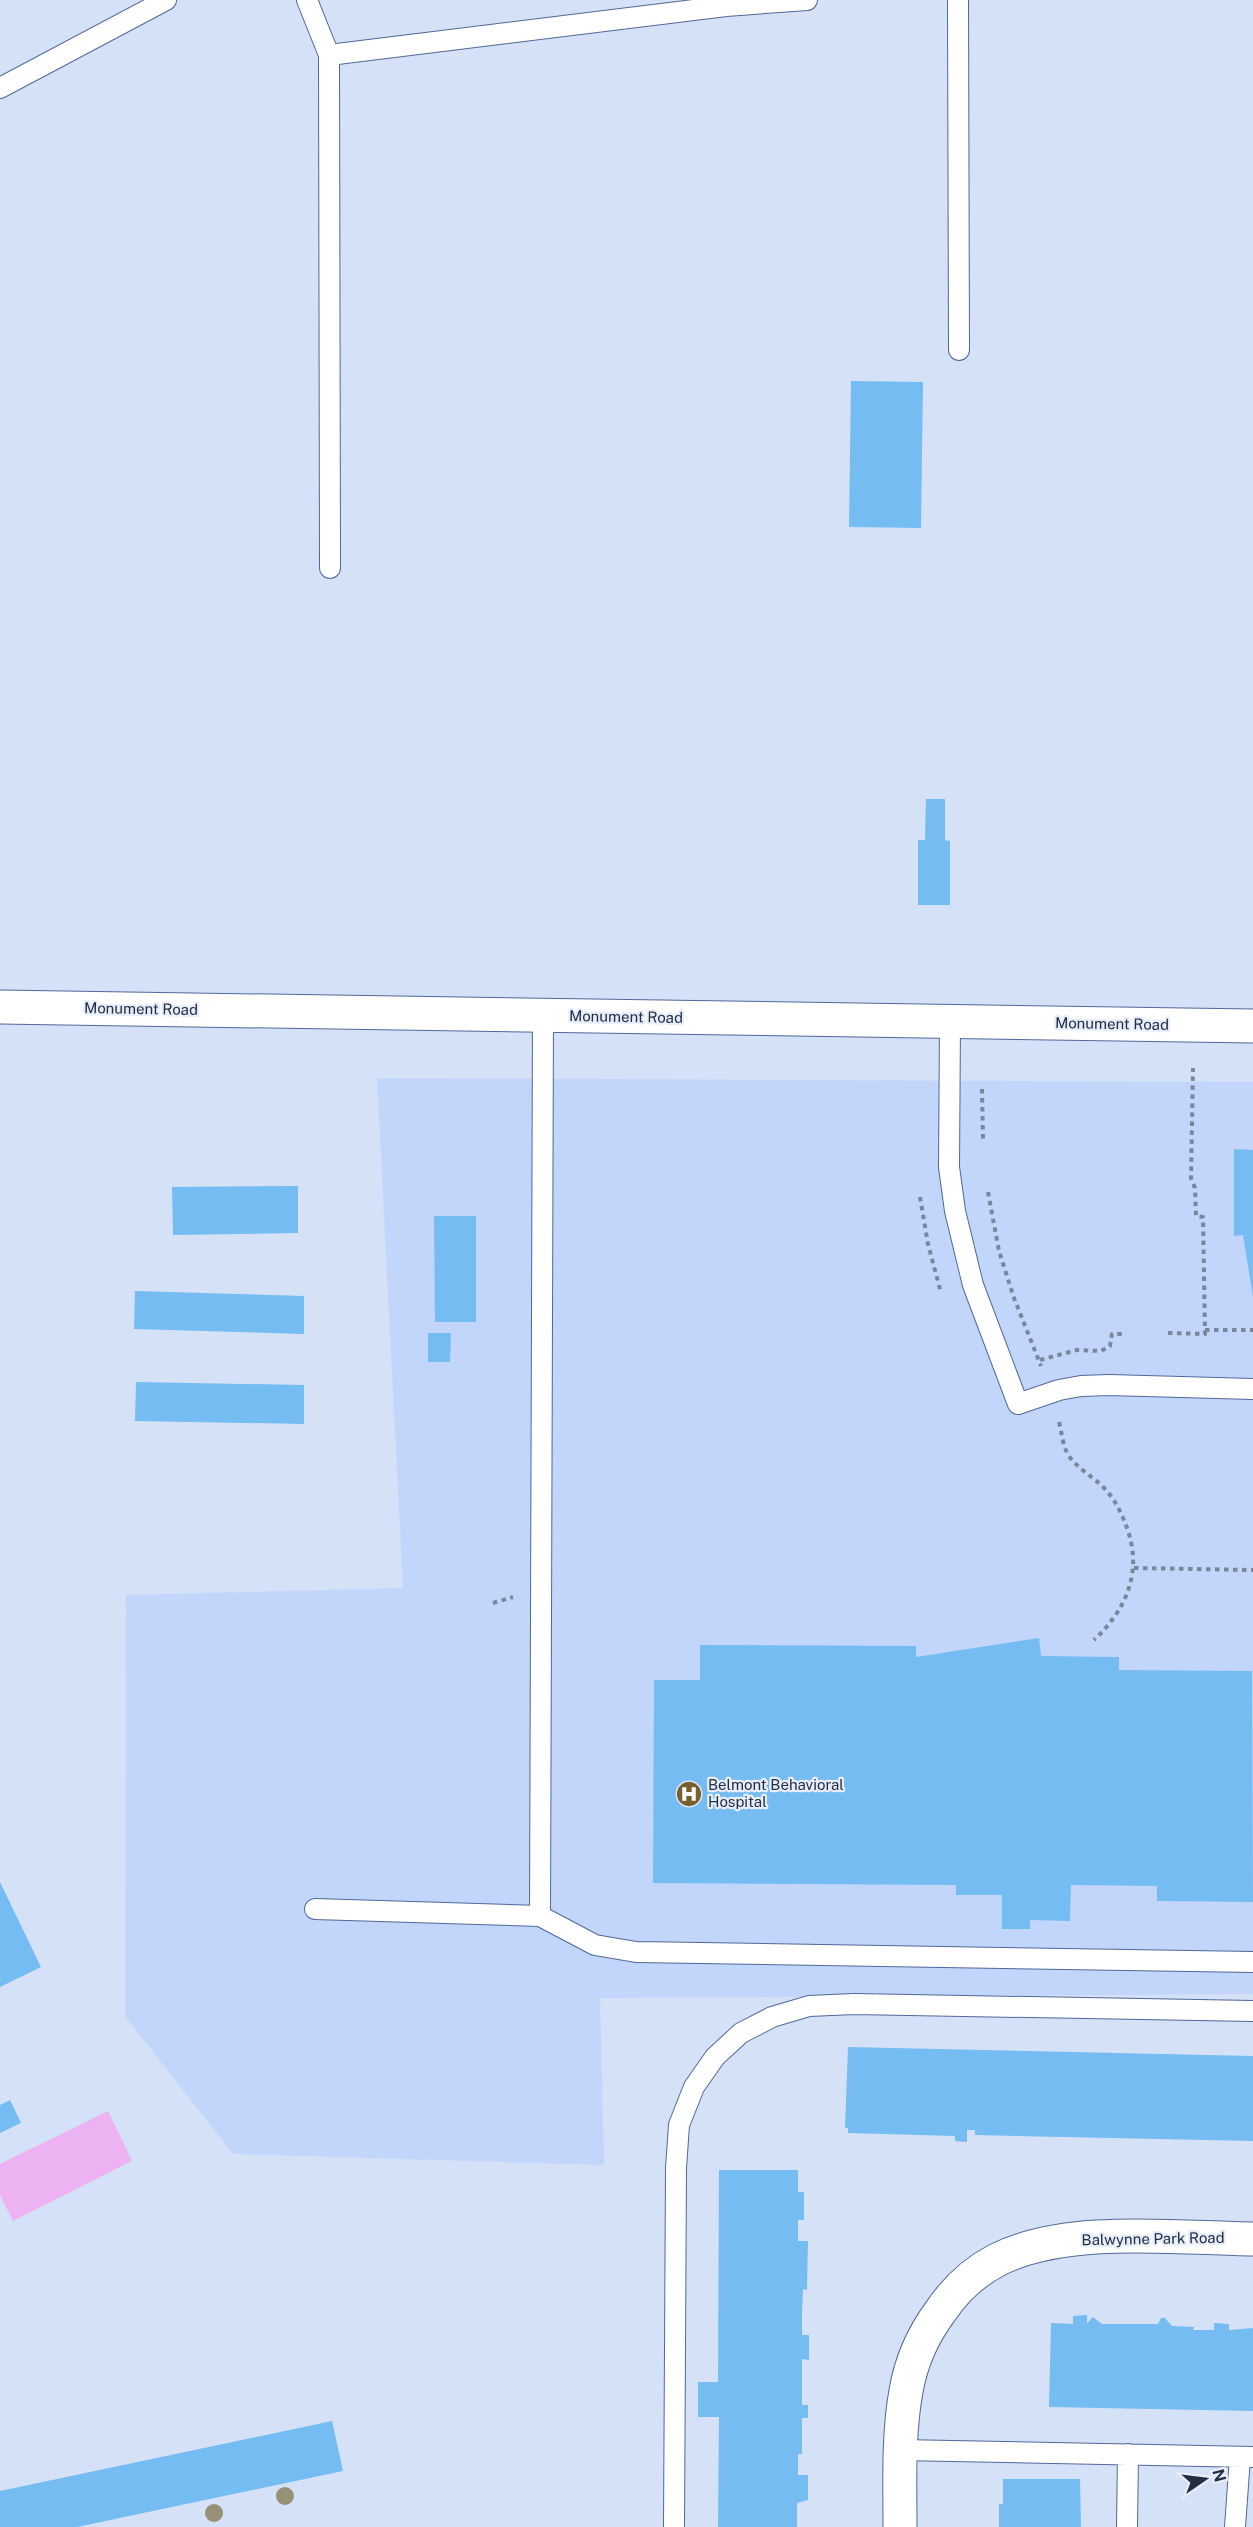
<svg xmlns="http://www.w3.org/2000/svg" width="1253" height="2527" font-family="'Public Sans',sans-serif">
<rect width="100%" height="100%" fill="#d5e1f7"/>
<path fill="#c2d5fb" d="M377 1078 1253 1082V1994L600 1998 604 2165 233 2154 125 2016 126 1595 403 1588Z"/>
<path fill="#ecb2f2" d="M108 2111 132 2161 13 2221 0 2195V2164Z"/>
<path fill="#75bcf3" d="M851 381 923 382 921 528 849 527Z
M926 799H945V840L950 841V905H918V840H925Z
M1234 1149 1253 1150V1297L1243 1235 1234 1236Z
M298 1186V1233L173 1235 172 1187Z
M434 1216H476V1322H435Z
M135 1291 304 1296V1334L134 1329Z
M428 1333H451L450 1362H428Z
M136 1382 304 1385V1424L135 1421Z
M1039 1638 1041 1656 1119 1657V1670L1252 1671 1253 1902 1157 1901V1886L1071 1885 1070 1921 1030 1920V1929H1002V1895H956V1885L653 1883 654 1680H700V1645L916 1646V1657Z
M0 1882 41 1967 0 1987Z
M848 2047 1253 2056V2141L975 2135V2130H967V2142L955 2141V2136L848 2133V2128H845Z
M10 2100 21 2123 0 2133V2105Z
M719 2170H798V2192H804V2220H798V2241H808L807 2290 803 2289 802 2313V2335H809V2360L802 2359V2405H808V2418H802V2454H798V2475H808V2500L797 2503V2527H718L719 2417H698V2382H718Z
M1087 2315V2323L1093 2317 1102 2324H1158L1161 2318H1165L1172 2326 1194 2327 1193 2330H1214V2323L1229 2324V2330L1253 2328V2411L1049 2407 1051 2323 1073 2324V2316Z
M332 2421 343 2471 77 2527H0V2491Z
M1003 2479H1080L1081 2527H999V2504H1003Z"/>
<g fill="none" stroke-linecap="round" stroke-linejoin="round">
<g stroke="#50689a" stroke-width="22">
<path id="service" d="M307 0 329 55 330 568
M723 0 726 6 807 0
M958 0 959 350
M329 55 726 6
M0 88 166 0
M950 1022 949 1167 955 1211 973 1285 1018 1404 1059 1390 1081 1386 1109 1385 1253 1389
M315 1909 540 1916 595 1945 636 1952 1253 1962
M540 1916 543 1016
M900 2450 1253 2457
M674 2527 676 2168 679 2125 694 2087 715 2057 741 2033 772 2017 809 2006 854 2004 1253 2011
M1127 2527 1128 2454
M1235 2527 1240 2457"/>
</g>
<g stroke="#50689a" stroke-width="35">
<path id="minor" d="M900 2527C900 2482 898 2435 906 2391 911 2362 923 2335 940 2312 954 2291 974 2272 997 2260 1066 2225 1176 2238 1253 2239"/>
</g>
<g stroke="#50689a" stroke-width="35">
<path id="tertiary" d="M0 1007 1253 1026"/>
</g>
<path stroke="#7a869c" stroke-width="4" stroke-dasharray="4.5 4.5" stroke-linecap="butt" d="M982 1089 983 1141
M988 1192 999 1251 1014 1298 1041 1366
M920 1197 928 1244 941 1293
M1205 1330H1253
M1168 1333 1205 1334 1203 1217 1196 1216 1195 1188 1191 1178 1193 1068
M1040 1360 1077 1350 1101 1351 1110 1346 1112 1334H1124
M1059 1422C1061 1430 1062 1437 1064 1445 1070 1466 1090 1473 1104 1488 1115 1499 1122 1514 1127 1528 1143 1572 1126 1610 1094 1640
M1134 1568 1253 1570
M493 1603 513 1597"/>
<use href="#service" stroke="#fff" stroke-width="20"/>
<use href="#minor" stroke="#fff" stroke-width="33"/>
<use href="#tertiary" stroke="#fff" stroke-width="33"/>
</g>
<g fill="#988f77">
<circle cx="285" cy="2496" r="9"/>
<circle cx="214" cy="2513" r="9"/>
</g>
<defs>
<g id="hospital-disc" transform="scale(1.35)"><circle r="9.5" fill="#776030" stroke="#e8eef9"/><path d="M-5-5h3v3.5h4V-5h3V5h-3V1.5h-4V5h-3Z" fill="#fff"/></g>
</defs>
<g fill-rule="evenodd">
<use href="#hospital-disc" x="689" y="1794"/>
</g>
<g text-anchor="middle" stroke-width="4.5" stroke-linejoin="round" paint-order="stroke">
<g font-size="15" fill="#232e44" stroke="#e8eef9">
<text transform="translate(141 1009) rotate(1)" y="5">Monument Road</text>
<text transform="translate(626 1017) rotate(1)" y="5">Monument Road</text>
<text transform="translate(1112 1024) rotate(1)" y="5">Monument Road</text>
<text transform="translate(1153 2239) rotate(-1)" y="5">Balwynne Park Road</text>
</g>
<g font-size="15" fill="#232e44" stroke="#e8eef9" text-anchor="start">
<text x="708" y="1790">Belmont Behavioral<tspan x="708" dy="17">Hospital</tspan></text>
</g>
</g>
<g transform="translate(1205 2479) rotate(76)" stroke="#e8eef9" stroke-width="4.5" paint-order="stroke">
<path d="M0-4.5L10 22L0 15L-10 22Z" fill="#232e44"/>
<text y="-9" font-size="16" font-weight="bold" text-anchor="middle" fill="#232e44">N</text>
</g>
</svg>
